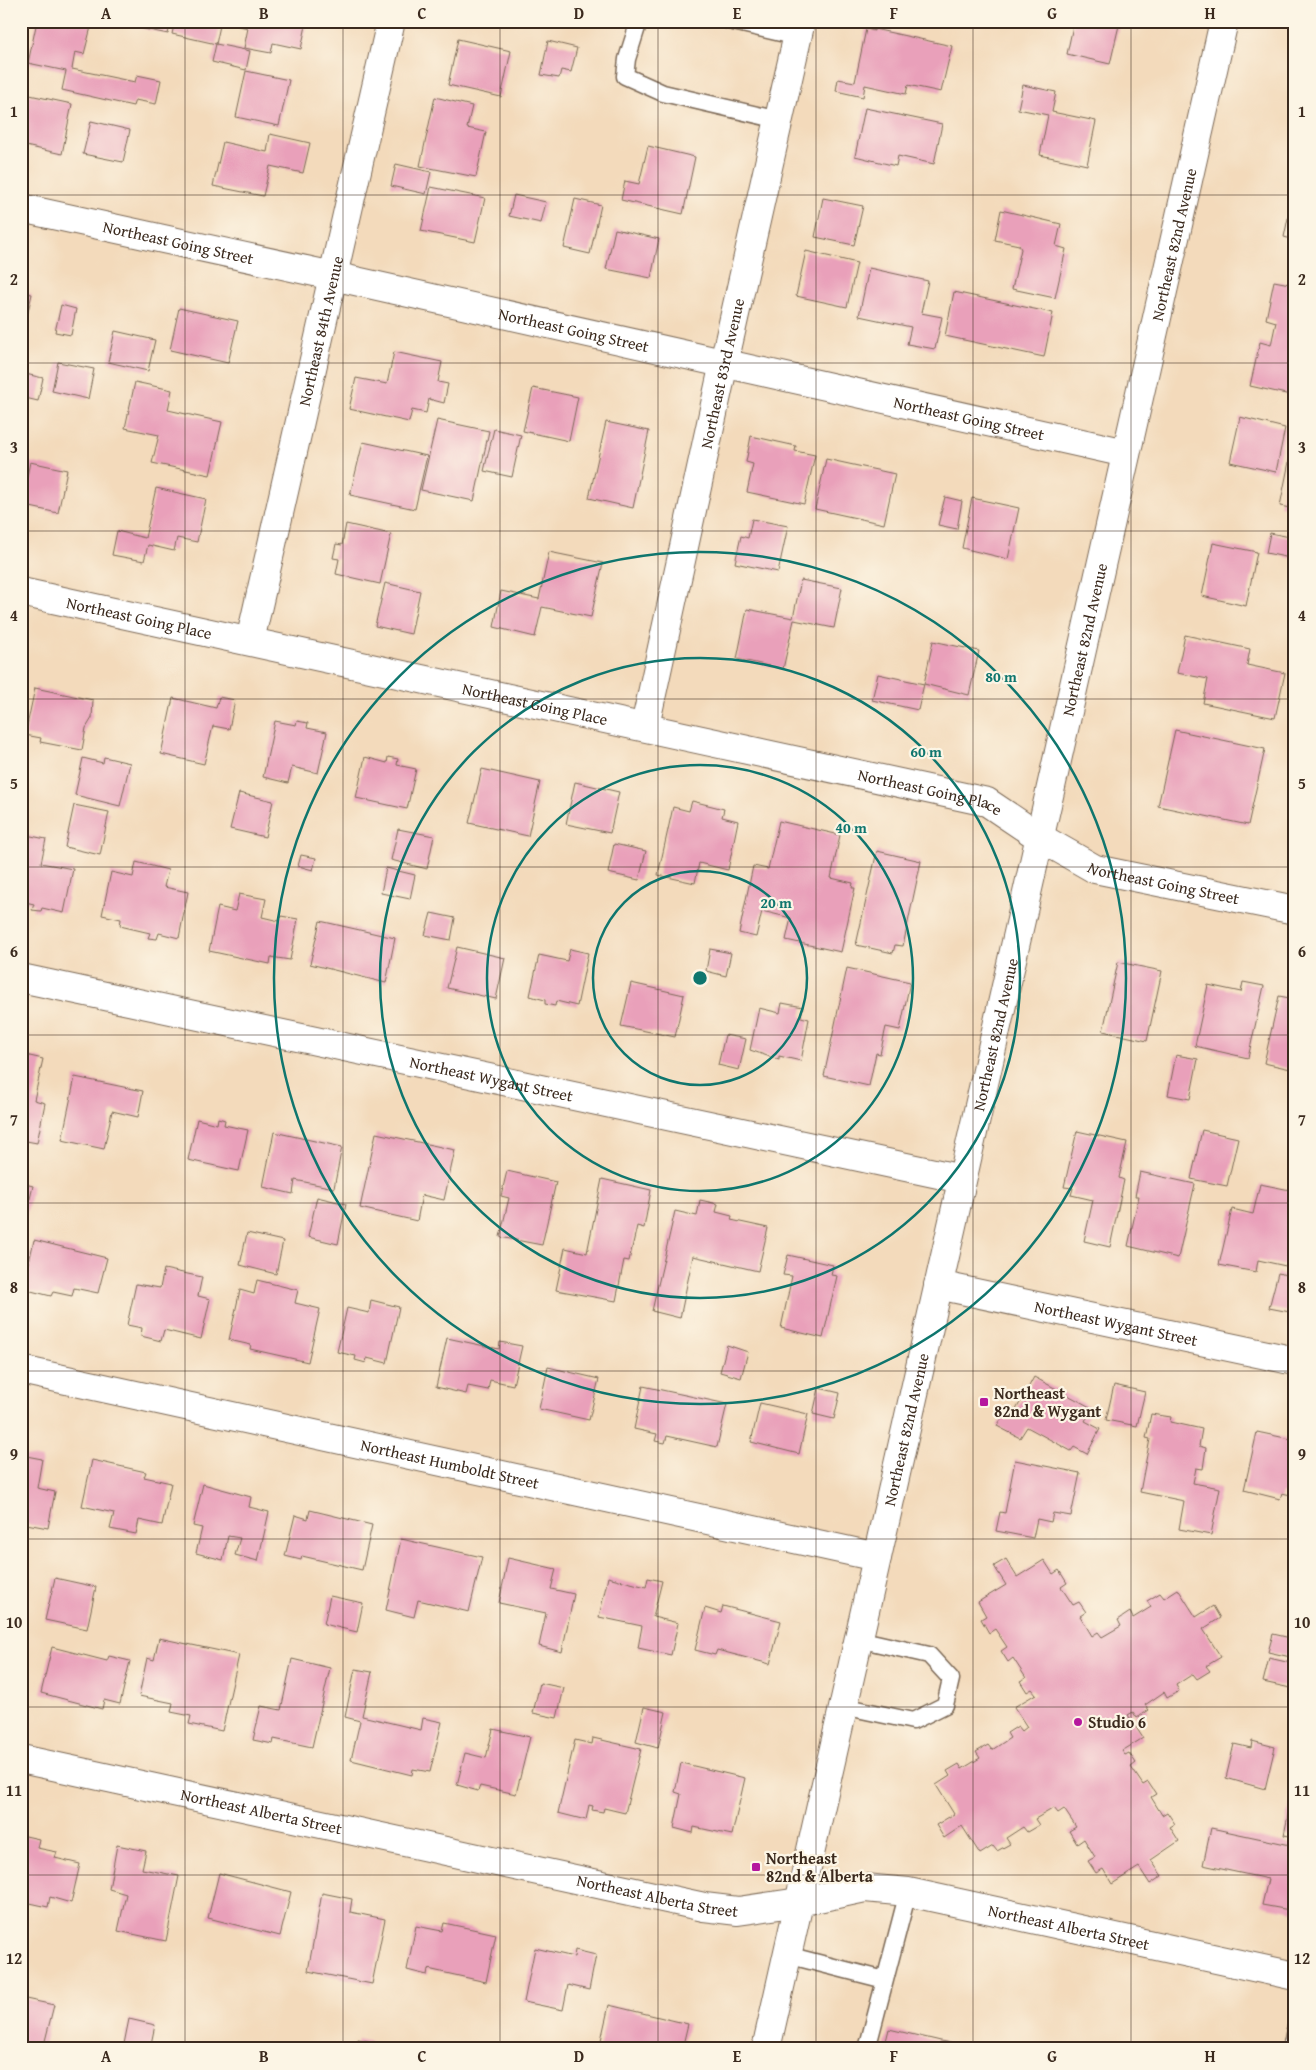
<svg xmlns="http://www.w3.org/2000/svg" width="1316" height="2070" font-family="'Gentium Book Plus',serif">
<rect width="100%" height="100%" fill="#fcf5e5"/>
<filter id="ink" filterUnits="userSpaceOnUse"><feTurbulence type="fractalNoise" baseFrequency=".02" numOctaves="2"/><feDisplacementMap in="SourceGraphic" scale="10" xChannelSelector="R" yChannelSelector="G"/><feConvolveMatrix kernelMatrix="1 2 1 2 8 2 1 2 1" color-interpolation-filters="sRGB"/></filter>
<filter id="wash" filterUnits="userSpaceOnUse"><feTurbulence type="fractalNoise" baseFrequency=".0096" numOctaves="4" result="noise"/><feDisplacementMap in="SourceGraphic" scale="20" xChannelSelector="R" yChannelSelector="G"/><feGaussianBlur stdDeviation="1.12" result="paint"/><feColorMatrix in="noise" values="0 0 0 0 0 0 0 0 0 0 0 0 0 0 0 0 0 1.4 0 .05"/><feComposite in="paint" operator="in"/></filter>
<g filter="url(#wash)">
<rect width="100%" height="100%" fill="#f3dabb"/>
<g id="blocks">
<path fill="#e9a0ba" d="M37 21H83L92 23 84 54 75 52 72 69 135 82 137 75 161 80 156 104 135 100 133 106 62 90 66 71 28 63Z
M131 21H171L168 34 130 26Z
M175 21H221L216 44 250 51 246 70 212 62 216 44 172 34Z
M231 21H307L301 49 273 43 271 53 244 48 248 28 230 24Z
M927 21H945L944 26Z
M1074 21H1120L1110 64 1067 54Z
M866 29 874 31V29L952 46 941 92 908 85 906 94 865 85 863 97 836 91 838 79 855 82Z
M458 39 511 51 501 97 448 85Z
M548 41 577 48 571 72 561 70 559 78 541 75Z
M246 71 289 80 279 126 236 117Z
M1023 85 1056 92 1052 112 1096 121 1087 165 1040 155 1048 115 1018 109Z
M25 94 72 104 62 154 21 145V110Z
M435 97 472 106 467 128 486 132 476 177 420 166Z
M865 108 942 124 934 164 898 156 896 166 855 156Z
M91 121 130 130 123 162 83 154Z
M270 134 310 143 303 173 270 166 263 196 213 186 223 142 267 152Z
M648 146 695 157 683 214 621 200 625 181 639 184Z
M396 164 431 172 426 194 391 186Z
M431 187 485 198 475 242 421 231Z
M1294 190H1295V240L1284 237Z
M514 195 546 202 541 223 509 216Z
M823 198 863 206 854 245 815 237Z
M575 199 601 205 590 254 564 248Z
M1001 210 1061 224 1056 246 1066 249 1055 298 1012 289 1021 249 1019 245 995 240Z
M615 229 659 239 651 278 606 269Z
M806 251 857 263 847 307 796 296Z
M869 268 928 281 921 313 942 317 935 349 907 344 911 327 859 316Z
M1274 281 1295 285V396L1250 386 1260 342 1271 345 1276 322 1266 319Z
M21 292 32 294 22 338H21Z
M954 292 1053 313 1044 357 945 336Z
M61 305 76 309 71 335 55 332Z
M179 308 238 321 228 363 170 350Z
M115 331 155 340 148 371 108 362Z
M394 352 442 362 438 382 448 384 444 403 429 399 426 413 412 410 409 422 349 409 356 378 387 384Z
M58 362 94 369 88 399 52 391Z
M21 373 43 378 38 401 21 397Z
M135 382 172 390 168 410 222 422 210 475 152 463 159 435 125 428Z
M533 388 578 397 569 441 523 431Z
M1240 417 1285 428 1276 472 1230 462Z
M437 420 489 431 474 501 421 490Z
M606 422 649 431 633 508 589 498Z
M494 429 521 435 512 477 484 471Z
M751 436 796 446 795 451 815 455 804 504 747 492 753 464 746 462Z
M363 442 427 456 415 509 350 495Z
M1290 457 1295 458V509L1280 506Z
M826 459 895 474 884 524 815 509Z
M30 462 67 470 58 513 21 505Z
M156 488 206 499 197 542 177 538 174 551 148 545 144 561 112 555 117 531 145 538Z
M945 497 962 501 957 529 938 525Z
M972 498 1019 508 1008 559 962 548Z
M752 519 788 526 778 572 735 563 741 536 748 538Z
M346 524 391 534 380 584 336 574 339 559 333 558 336 544 342 545Z
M1270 533 1295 538V559L1266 553Z
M1213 543 1257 552 1246 606 1202 596Z
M549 552 603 563 591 617 542 607 535 637 494 627 501 591 539 599Z
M801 580 842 588 834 628 794 620 783 669 737 659 747 609 793 618Z
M385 583 420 591 411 634 375 626Z
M1185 635 1250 649 1247 665 1285 673 1275 718 1203 703 1208 679 1177 673Z
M933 641 979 651 969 695 924 684Z
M878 674 924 684 918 710 872 700Z
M35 688 93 700 92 718 86 728 82 750 40 742 41 738 25 735Z
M219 697 235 700 229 729 213 726 204 764 161 754 173 698 216 708Z
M275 721 296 725 297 721 308 723 307 728 327 732 318 773 292 767 288 783 263 777Z
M1175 730 1265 749 1248 825 1158 806Z
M104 757 130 763 120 806 75 795 83 758 103 763Z
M365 757 387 763 388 757 398 759 397 765 416 769 407 809 356 798Z
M482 769 540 782 528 836 469 823Z
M575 782 619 792 610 833 566 824Z
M239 793 273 801 265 837 230 829Z
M692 801 724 809 722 817 738 821 728 870 699 863 695 883 658 875 673 807 689 811Z
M74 805 109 812 100 855 65 847Z
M779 821 840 835 831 878 853 883 852 888H855L841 952 786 940 791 918 762 911 756 937 739 933 753 866 768 869Z
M398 829 434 836 427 869 391 860Z
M26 835 46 839 41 863 73 869 64 913 42 908 41 911 32 910 34 904 21 901V857Z
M614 844 646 851 639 880 608 873Z
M877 851 921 861 903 946 895 945 893 953 856 945Z
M301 855 316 858 313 870 298 866Z
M136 862 168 870 164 887 188 892 179 938 159 933 157 939 148 938 150 933 120 926 121 919 102 915 111 872 133 877Z
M386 868 415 875 410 899 381 893Z
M239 894 266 899 262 917 279 921 281 916 298 919 290 960 271 957 270 964 209 951 218 907 235 911Z
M431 913 455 918 451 940 425 935Z
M320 921 395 938 386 983 310 964Z
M457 947 505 958 496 999 447 988Z
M570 949 588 953 577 1006 556 1001 555 1006 545 1004V1000L530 996 539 955 567 961Z
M710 949 731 953 726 976 706 971Z
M1118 962 1162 971 1147 1041 1103 1031Z
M847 968 910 982 900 1030 886 1027 880 1054 876 1053 869 1086 824 1076Z
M1243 982 1264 986 1248 1058 1195 1046 1208 985 1241 992Z
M631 983 684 995 675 1037 621 1026Z
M1279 996 1295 999V1070L1264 1063Z
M782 1003 803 1007 801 1017 809 1019 801 1061 779 1056V1060L750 1050 759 1008 780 1013Z
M725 1035 746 1039 739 1070 718 1065Z
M21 1054 43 1059 34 1100 45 1103 37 1143 21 1140Z
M1176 1055 1198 1059 1190 1099 1168 1095Z
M75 1077 143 1091 138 1117 112 1111 104 1149 62 1140Z
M218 1118 225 1120 224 1125 248 1130 239 1171 188 1160 197 1119 217 1124Z
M1202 1130 1238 1138 1227 1186 1191 1179Z
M1077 1131 1127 1142 1119 1178 1124 1180 1110 1247 1084 1241 1093 1200 1071 1195 1073 1188 1064 1187Z
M274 1132 342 1147 334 1188 295 1180 293 1194 263 1187Z
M376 1133 455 1150 444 1200 422 1195 417 1221 360 1208Z
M507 1171 556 1182 542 1245 500 1237 509 1198 501 1196Z
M1140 1172 1195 1184 1178 1258 1128 1246 1139 1196H1135Z
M602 1179 651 1190 644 1228 637 1226 629 1261 624 1260 616 1301 556 1290 565 1248 587 1253Z
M21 1183 33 1186 25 1220 21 1219Z
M1260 1184 1295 1191V1268L1258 1260 1256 1272 1219 1265 1232 1209 1253 1214Z
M317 1197 346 1204 338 1244 308 1237Z
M700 1200 718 1204 716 1212 732 1216 731 1220 768 1228 758 1271 693 1256 680 1318 652 1311 675 1211 697 1216Z
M247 1233 283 1241 276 1274 240 1265Z
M34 1240 107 1258 98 1293 74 1288 72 1296 53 1292 51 1296 23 1289Z
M788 1255 833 1265 831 1275 837 1276 823 1338 781 1328 792 1276 783 1275Z
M164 1269 202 1277 198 1296 210 1299 201 1339 164 1330 161 1341 141 1336 142 1328 127 1325 136 1284 160 1288Z
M1278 1273 1295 1277V1313L1269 1308Z
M257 1280 298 1290 295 1303 320 1309 308 1362 250 1349 251 1345 229 1340 240 1290 254 1294Z
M371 1300 399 1307 387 1363 367 1358 366 1363 355 1360 356 1356 337 1352 347 1308 369 1313Z
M447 1338 499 1349 500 1342 522 1346 513 1385 490 1380 488 1390 468 1386 466 1394 436 1387Z
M727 1345 748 1352 741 1378 720 1372Z
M548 1367 599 1379 589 1420 539 1409Z
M1034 1377 1092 1408 1085 1421 1100 1429 1087 1454 1074 1447 1071 1451 1027 1427 1020 1438 997 1426 1005 1413 1012 1417Z
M1114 1385 1145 1392 1137 1426 1106 1420Z
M643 1386 727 1404 717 1447 667 1436 665 1443 655 1441 657 1434 634 1429Z
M819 1388 840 1393 834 1419 813 1414Z
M760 1403 808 1414 799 1454 751 1442Z
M1151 1414 1171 1417 1170 1422 1202 1429 1199 1446 1206 1448 1203 1469 1196 1468 1193 1483 1220 1488 1211 1535 1179 1529 1184 1501 1140 1492 1150 1439 1146 1438Z
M1257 1432 1295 1440V1496L1282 1493 1280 1499 1244 1490Z
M21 1455 42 1459 37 1488 55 1492 48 1528 21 1523 23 1496 21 1495Z
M92 1460 146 1472 144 1477 171 1483 162 1525 139 1520 136 1534 110 1529 114 1513 82 1506Z
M1015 1460 1080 1473 1071 1516 1053 1513 1051 1522 1037 1519 1033 1538 996 1531 1000 1512 1005 1513Z
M203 1484 251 1497 249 1507 269 1512 258 1561 235 1555 240 1538 228 1536 223 1560 196 1553 202 1528 193 1526Z
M310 1510 372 1525 362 1570 302 1556 301 1560 285 1556 295 1515 308 1519Z
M401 1539 482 1557 469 1612 418 1600 414 1617 386 1610Z
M508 1558 556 1569 551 1589 574 1594 562 1652 539 1646 546 1613 499 1603Z
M1006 1559 1017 1577 1044 1560 1053 1574 1059 1570 1067 1583 1061 1587 1073 1605 1079 1602 1086 1612 1080 1616 1092 1636 1098 1632 1102 1637 1121 1626 1118 1620 1130 1612 1133 1618 1151 1607 1147 1601 1160 1593 1164 1598 1178 1589 1196 1617 1213 1606 1220 1618 1203 1629 1221 1657 1206 1666 1210 1671 1197 1679 1193 1674 1176 1685 1179 1691 1167 1698 1164 1692 1145 1705 1149 1710 1137 1718 1133 1712 1128 1715 1143 1738 1122 1751 1125 1755 1129 1753 1136 1763 1131 1767 1143 1785 1148 1782 1156 1794 1151 1797 1162 1815 1167 1812 1175 1824 1170 1827 1179 1841 1151 1860 1162 1876 1150 1884 1139 1867 1112 1884 1103 1869 1096 1873 1088 1861 1095 1857 1084 1839 1077 1844 1069 1831 1076 1827 1064 1809 1058 1813 1054 1808 1035 1819 1039 1825 1027 1832 1023 1827 1006 1838 1010 1844 997 1851 993 1846 980 1854 962 1826 944 1838 936 1825 954 1814 936 1785 950 1776 947 1771 959 1764 962 1769 980 1758 976 1752 988 1745 992 1750 1010 1738 1007 1733 1018 1726 1022 1731 1027 1727 1014 1707 1036 1694 1032 1689 1027 1692 1020 1681 1026 1678 1013 1658 1008 1662 1001 1651 1007 1647 995 1629 989 1633 981 1619 986 1616 978 1602 1006 1585 994 1566Z
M608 1577 646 1587 648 1578 662 1581 653 1617 678 1623 671 1655 638 1648 642 1626 599 1617Z
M55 1578 96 1587 87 1629 45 1620Z
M330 1596 363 1603 357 1632 324 1624Z
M723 1606 781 1621 770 1664 717 1650 715 1655 695 1650 705 1608 721 1613Z
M1273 1634 1295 1639V1658L1268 1652Z
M159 1638 239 1655 222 1731 189 1724 191 1716 171 1712 173 1703 139 1696 147 1658 154 1660Z
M52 1647 107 1661 109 1656 130 1661 120 1704 104 1700 102 1709 41 1693Z
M1269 1658 1295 1664V1689L1263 1682Z
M292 1659 330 1668 312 1747 274 1739 273 1744 253 1740 261 1706 281 1710Z
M355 1669 372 1672 362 1716 421 1730 423 1718 442 1722 430 1772 413 1769 412 1775 351 1760 360 1721 345 1717Z
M540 1683 564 1688 557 1718 533 1713Z
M644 1707 666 1712 658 1748 636 1742Z
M493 1729 530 1737 516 1794 480 1786 478 1791 457 1785 465 1753 486 1758Z
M593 1738 641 1749 625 1813 604 1808 603 1812 592 1810 593 1806 589 1805 586 1820 558 1813 575 1740 592 1744Z
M1252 1741 1275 1747 1265 1789 1226 1778 1234 1744 1251 1748Z
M681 1763 745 1778 732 1835 694 1827 693 1833 674 1828 681 1794 675 1792Z
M1294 1786 1295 1787V1837L1284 1835Z
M1211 1828 1295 1846V1911L1262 1905 1268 1879 1203 1865Z
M21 1835 39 1839 37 1848 57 1852 55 1858 80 1864 71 1903 50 1897 48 1907 21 1901Z
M117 1845 146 1851 142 1869 179 1876 166 1941 118 1931 126 1894 109 1889Z
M219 1873 291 1892 280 1936 208 1918Z
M322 1893 352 1899 350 1912 385 1919 372 1984 308 1971Z
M444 1923 496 1934 486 1982 428 1969 427 1975 407 1970 416 1926 442 1931Z
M535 1948 574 1957 575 1950 596 1955 589 1990 568 1985 563 2010 524 2002Z
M21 1998 54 2005 43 2049H21Z
M609 2005 688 2024 682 2049H599Z
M129 2019 155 2025 150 2049H123Z
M889 2029 971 2048V2049H884Z
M358 2039 377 2043 376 2049H356Z
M64 2044 82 2048 81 2049H63Z"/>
</g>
</g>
<g filter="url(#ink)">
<use href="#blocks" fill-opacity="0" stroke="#7b6855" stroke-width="1"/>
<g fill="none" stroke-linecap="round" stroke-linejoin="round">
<g stroke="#7b6855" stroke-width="19">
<path id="service" d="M639 21 627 59 625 76 663 93 779 120
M729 21 798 37
M843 1706 913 1721 945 1705 951 1679 929 1655 858 1639
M787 1955 885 1980
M867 2049 908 1892
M1291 2049 1295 2030"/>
</g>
<g stroke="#7b6855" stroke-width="30">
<g id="minor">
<path id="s1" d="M21 208 333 276 1126 453"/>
<path id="s2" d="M21 592 987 802 1039 837 1095 869 1295 910"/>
<path id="s3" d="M250 641 391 21"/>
<path id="s4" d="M645 726 724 363 801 21"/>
<path id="s5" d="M21 978 962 1179"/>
<path id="s6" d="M938 1285 1295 1361"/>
<path id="s7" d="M21 1370 877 1557"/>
<path id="s8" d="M21 1759 704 1907 738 1911 799 1902 865 1888 908 1892 1295 1976"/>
</g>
</g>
<g stroke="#7b6855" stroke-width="30">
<g id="primary">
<path id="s9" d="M766 2049 1224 21"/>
</g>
</g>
<use href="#service" stroke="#fff" stroke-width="16"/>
<use href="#minor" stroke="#fff" stroke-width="28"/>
<use href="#primary" stroke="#fff" stroke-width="28"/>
</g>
</g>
<path fill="none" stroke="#3b2a1e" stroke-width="1" stroke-opacity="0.55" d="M185 21V2049M343 21V2049M500 21V2049M658 21V2049M816 21V2049M973 21V2049M1131 21V2049M21 195H1295M21 363H1295M21 531H1295M21 699H1295M21 867H1295M21 1035H1295M21 1203H1295M21 1371H1295M21 1539H1295M21 1707H1295M21 1875H1295"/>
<g fill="none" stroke="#0f766e" stroke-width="2.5">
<circle cx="700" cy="978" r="107"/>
<circle cx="700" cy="978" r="213"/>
<circle cx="700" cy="978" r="320"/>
<circle cx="700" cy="978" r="426"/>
</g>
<g fill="#b5179e" stroke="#fcf5e5" stroke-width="2">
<rect x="979" y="1397" width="10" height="10" rx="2.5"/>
<circle cx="1078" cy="1722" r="5"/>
<rect x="751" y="1862" width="10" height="10" rx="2.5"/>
</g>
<g text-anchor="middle" stroke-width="4.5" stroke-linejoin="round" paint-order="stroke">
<g font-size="16" fill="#3b2a1e" stroke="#fcf5e5">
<text dy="6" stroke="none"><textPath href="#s1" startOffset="161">Northeast Going Street</textPath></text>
<text dy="6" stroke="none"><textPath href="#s9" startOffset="1850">Northeast 82nd Avenue</textPath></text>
<text dy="6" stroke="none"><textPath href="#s1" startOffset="566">Northeast Going Street</textPath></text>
<text dy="6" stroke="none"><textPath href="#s3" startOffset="318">Northeast 84th Avenue</textPath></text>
<text dy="6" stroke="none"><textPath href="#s4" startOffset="361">Northeast 83rd Avenue</textPath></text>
<text dy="6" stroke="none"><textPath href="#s1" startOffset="971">Northeast Going Street</textPath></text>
<text dy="6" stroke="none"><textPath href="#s2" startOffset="121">Northeast Going Place</textPath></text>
<text dy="6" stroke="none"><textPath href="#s9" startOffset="1445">Northeast 82nd Avenue</textPath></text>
<text dy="6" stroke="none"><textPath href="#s2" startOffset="526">Northeast Going Place</textPath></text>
<text dy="6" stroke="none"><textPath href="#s2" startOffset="931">Northeast Going Place</textPath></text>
<text dy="6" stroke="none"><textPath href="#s2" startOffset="1186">Northeast Going Street</textPath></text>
<text dy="6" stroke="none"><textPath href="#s9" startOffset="1040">Northeast 82nd Avenue</textPath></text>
<text dy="6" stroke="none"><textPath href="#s5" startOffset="481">Northeast Wygant Street</textPath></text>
<text dy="6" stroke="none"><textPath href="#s6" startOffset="182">Northeast Wygant Street</textPath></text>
<text dy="6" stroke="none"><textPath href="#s9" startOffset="635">Northeast 82nd Avenue</textPath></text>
<text dy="6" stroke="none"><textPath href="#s7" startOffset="439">Northeast Humboldt Street</textPath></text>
<text dy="6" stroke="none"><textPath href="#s8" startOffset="246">Northeast Alberta Street</textPath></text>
<text dy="6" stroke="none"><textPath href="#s8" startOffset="651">Northeast Alberta Street</textPath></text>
<text dy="6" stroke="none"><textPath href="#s8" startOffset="1070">Northeast Alberta Street</textPath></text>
</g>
<g font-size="16" font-weight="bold" fill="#3b2a1e" stroke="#fcf5e5" text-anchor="start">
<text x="994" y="1399">Northeast<tspan x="994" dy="18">82nd &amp; Wygant</tspan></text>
<text x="1088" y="1728">Studio 6</text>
<text x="766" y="1864">Northeast<tspan x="766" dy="18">82nd &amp; Alberta</tspan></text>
</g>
</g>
<circle cx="700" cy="978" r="8" fill="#0f766e" stroke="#fcf5e5" stroke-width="2.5"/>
<g font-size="15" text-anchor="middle" font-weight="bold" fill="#0f766e" stroke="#fcf5e5" stroke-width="4.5" stroke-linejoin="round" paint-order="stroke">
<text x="1001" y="682">80 m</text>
<text x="926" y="757">60 m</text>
<text x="851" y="833">40 m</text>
<text x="776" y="908">20 m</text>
</g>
<rect width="1316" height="2070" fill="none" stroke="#fcf5e5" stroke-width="55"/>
<rect x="28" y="28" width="1260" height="2014" fill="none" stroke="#3b2a1e" stroke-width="2"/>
<g font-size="16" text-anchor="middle" font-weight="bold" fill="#3b2a1e">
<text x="106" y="19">A</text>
<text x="264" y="19">B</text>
<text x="422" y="19">C</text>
<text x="579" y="19">D</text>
<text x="737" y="19">E</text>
<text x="894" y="19">F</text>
<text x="1052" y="19">G</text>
<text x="1210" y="19">H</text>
<text x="14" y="117">1</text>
<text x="1302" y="117">1</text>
<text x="14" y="285">2</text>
<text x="1302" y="285">2</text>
<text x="14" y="453">3</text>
<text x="1302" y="453">3</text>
<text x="14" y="621">4</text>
<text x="1302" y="621">4</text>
<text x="14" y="789">5</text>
<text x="1302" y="789">5</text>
<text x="14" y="957">6</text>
<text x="1302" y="957">6</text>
<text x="14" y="1125">7</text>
<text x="1302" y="1125">7</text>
<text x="14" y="1293">8</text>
<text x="1302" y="1293">8</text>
<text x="14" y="1460">9</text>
<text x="1302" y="1460">9</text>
<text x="14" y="1628">10</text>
<text x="1302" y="1628">10</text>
<text x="14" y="1796">11</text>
<text x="1302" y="1796">11</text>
<text x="14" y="1964">12</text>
<text x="1302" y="1964">12</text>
<text x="106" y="2062">A</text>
<text x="264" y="2062">B</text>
<text x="422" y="2062">C</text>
<text x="579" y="2062">D</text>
<text x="737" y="2062">E</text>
<text x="894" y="2062">F</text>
<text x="1052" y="2062">G</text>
<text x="1210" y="2062">H</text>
</g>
</svg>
